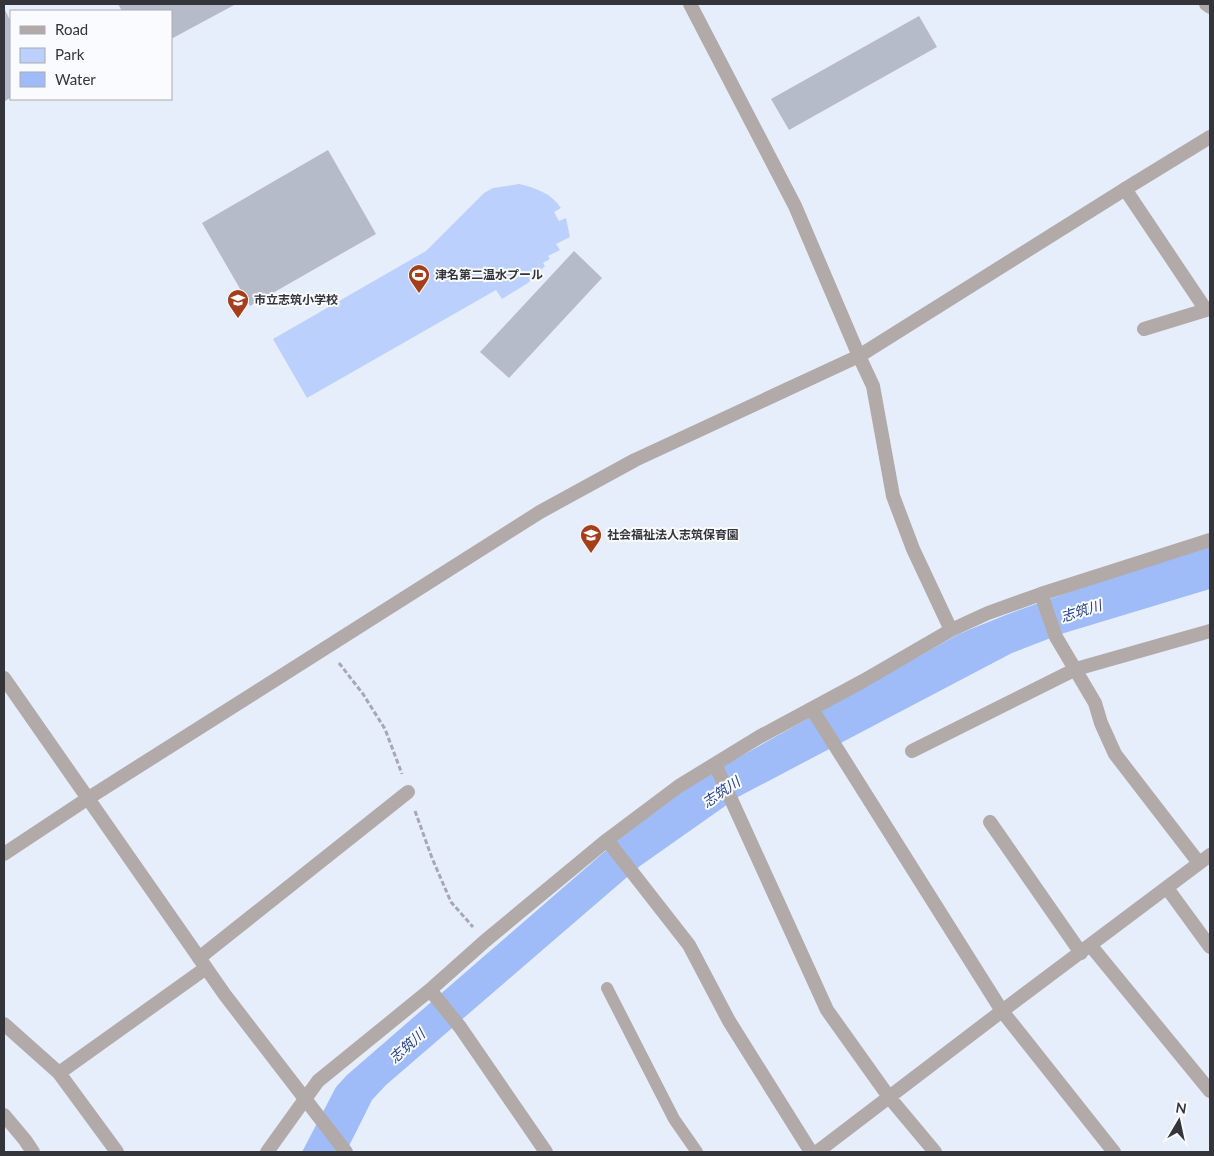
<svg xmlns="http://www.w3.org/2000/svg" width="1214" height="1156" font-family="Lato,'Noto Sans JP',sans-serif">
<rect width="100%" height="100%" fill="#e7eefb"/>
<path fill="#bbd0fc" d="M519 184C536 188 551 193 561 208L554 212 559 221 566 218 570 237 556 244 560 250 548 256 550 259 543 263 545 266 528 283 502 299 496 290 307 398 273 339 426 251 484 193 493 188Z"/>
<path fill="#9fbcf9" d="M1210 547V589L1061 634 1012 653 738 797 640 866 386 1085 372 1100 346 1152H302L336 1087 347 1075 618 840 686 789 725 765 957 635C1039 600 1125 573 1210 547Z"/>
<path fill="#b5bbc8" d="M118 4H236L171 39V11H122Z
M4 8 11 22V97L4 102Z
M919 16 937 47 789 130 771 99Z
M328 150 376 234 250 306 202 223Z
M574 251 602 278 509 378 480 352Z"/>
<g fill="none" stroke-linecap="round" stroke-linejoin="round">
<path stroke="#a4a9b4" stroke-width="3" stroke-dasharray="5 2.5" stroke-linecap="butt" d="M339 663 363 694 385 729 402 774
M415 811 432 858 451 902 473 927"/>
<path stroke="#b1aaa8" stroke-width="12" d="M607 988 674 1119 697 1152"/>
<path stroke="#b1aaa8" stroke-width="14" d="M690 4 795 206 859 356 873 386 893 496 913 549 951 630
M1206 4 1210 7
M1125 189 1206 310 1144 329
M1041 594 1056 637 1095 703 1101 723 1115 754 1199 863
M812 709 1002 1011 1114 1152
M912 751 1076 669 1210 631
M715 764 827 1010 889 1097 935 1152
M990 822 1081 953
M607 840 689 945 729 1021 811 1152
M1167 888 1210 947
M1091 946 1210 1091
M199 958 408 792
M430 990 460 1027 546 1152
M4 1024 59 1073 117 1152
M59 1073 206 968
M4 1115 25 1140 33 1152
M267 1152 318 1081 430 990 485 941 607 840 679 786 759 737 863 681 951 630 988 613 1041 594 1210 540
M817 1152 1002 1011 1210 855"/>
<path stroke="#b1aaa8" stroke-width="14" d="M4 678 225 995 346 1152
M4 854 87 799 540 512 635 460 859 356 1130 186 1210 137"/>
</g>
<defs>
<g id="stadium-pin" transform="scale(1.125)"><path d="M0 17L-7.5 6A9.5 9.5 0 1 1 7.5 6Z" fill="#a53e1b" stroke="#f9fbfe"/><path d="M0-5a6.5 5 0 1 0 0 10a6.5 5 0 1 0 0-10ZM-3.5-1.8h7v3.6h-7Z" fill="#fff"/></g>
<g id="school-pin" transform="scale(1.125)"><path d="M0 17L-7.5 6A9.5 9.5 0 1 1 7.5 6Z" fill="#a53e1b" stroke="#f9fbfe"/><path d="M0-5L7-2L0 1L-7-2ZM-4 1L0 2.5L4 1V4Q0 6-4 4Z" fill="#fff"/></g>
</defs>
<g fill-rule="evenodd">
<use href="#stadium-pin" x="419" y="275"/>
<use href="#school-pin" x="238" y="300"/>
<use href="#school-pin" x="591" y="535"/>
</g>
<g text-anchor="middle" stroke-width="4" stroke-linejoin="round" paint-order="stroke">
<g font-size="12" font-weight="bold" fill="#33353b" stroke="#f9fbfe" text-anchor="start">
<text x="435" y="279">津名第二温水プール</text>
<text x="254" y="304">市立志筑小学校</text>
<text x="607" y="539">社会福祉法人志筑保育園</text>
</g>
<g font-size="14" font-style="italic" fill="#26438a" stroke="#f9fbfe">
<text transform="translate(1081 611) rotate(-17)" y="5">志筑川</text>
<text transform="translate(721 792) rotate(-34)" y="5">志筑川</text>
<text transform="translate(407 1046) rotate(-42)" y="5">志筑川</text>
</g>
</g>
<rect width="1214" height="1156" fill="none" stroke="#33353b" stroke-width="10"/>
<rect x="10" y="10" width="162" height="90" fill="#f9fbfe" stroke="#aaacb0"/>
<rect x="20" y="26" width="25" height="8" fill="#b1aaa8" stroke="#aaacb0"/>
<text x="55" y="35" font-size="15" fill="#33353b">Road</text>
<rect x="20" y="48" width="25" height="15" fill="#bbd0fc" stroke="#aaacb0"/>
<text x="55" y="60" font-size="15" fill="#33353b">Park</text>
<rect x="20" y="72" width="25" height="15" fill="#9fbcf9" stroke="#aaacb0"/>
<text x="55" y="85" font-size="15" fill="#33353b">Water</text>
<g transform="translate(1179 1121) rotate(9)" stroke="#f9fbfe" stroke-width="4" paint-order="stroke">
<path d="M0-4L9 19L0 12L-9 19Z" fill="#33353b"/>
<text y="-8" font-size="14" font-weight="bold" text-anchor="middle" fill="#33353b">N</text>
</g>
</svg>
